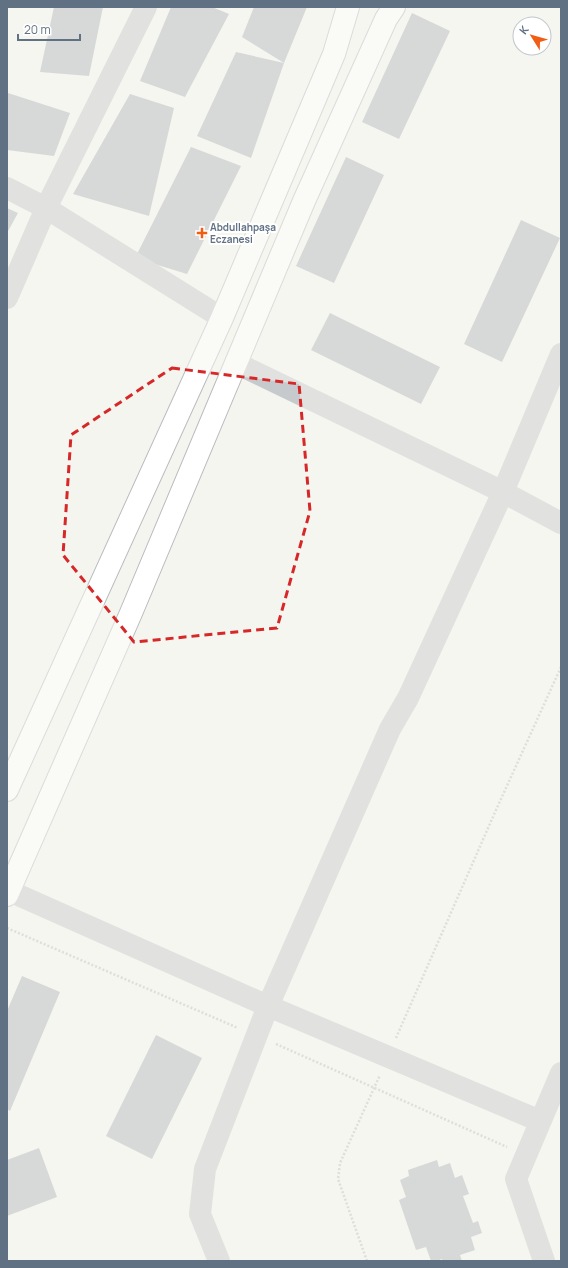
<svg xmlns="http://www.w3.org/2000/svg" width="568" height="1268" font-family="Manrope,sans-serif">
<rect width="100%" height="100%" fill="#f5f5f0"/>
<path fill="#b1b7bd" d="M54 7H103L89 76 40 72Z
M171 7H212L229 14 185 97 140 81Z
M254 7H307L284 63 242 37Z
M412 13 450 31 399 139 362 122Z
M236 52 284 63 251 158 197 136Z
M8 93 70 113 54 156 7 150V97Z
M130 94 174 108 149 216 73 194Z
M191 147 241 166 187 274 135 258Z
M346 157 384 175 334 283 296 266Z
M7 208 18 213 7 233Z
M521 220 560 238 502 362 464 344Z
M330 313 440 367 421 404 311 350Z
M22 976 60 992 10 1111 7 1109V1011Z
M156 1035 202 1058 152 1159 106 1136Z
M39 1148 57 1197 7 1216V1160Z
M437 1160 439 1167 450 1163 455 1178 462 1175 469 1194 463 1196 473 1223 478 1221 482 1233 471 1237 475 1250 460 1255 462 1261H442V1259L437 1261H431L426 1247 416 1250 399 1200 406 1197 400 1180 409 1176 408 1170Z"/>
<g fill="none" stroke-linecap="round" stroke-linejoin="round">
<g stroke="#b9bcc0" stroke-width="24">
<path id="major" d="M7 790 222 318 334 54 348 7
M7 895 131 613 304 201 386 19 394 7"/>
</g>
<path stroke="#c0c1c3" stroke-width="2.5" stroke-dasharray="2 2" stroke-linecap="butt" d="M7 928 238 1028
M396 1038 496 810 561 667
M276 1044 507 1147
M367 1261 338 1179 340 1163 380 1075"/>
<path stroke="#c7cacd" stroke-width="22" d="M7 188 46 208 222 318
M7 298 46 208 146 7
M236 363 503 492 561 523
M7 890 268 1006 540 1121
M219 1261 200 1214 205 1169 268 1006 390 729 408 698 503 492 561 354
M544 1261 516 1179 561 1073"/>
<use href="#major" stroke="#fff" stroke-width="22"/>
</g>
<path d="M0 0H568V1268H0ZM172 368 299 384 310 511 277 628 134 642 63 555 71 435Z" fill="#f5f5f0" fill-opacity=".55" fill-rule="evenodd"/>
<path fill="none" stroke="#d62828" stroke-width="3" stroke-dasharray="8 5" stroke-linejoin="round" d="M172 368 299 384 310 511 277 628 134 642 63 555 71 435Z"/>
<path fill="#f15d14" stroke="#fff" stroke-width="1.5" d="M200 227h4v4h4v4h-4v4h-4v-4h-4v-4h4z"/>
<g text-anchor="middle" stroke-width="4" stroke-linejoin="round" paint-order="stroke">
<g font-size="10" font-weight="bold" fill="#617184" stroke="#fff" text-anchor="start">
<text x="210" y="231">Abdullahpaşa<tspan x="210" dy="12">Eczanesi</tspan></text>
</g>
</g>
<rect width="568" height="1268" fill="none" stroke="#617184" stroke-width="16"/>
<g transform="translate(532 36) rotate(307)"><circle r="19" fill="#ffffff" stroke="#c0c6ce"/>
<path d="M0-3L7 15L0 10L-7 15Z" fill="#f15d14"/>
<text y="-6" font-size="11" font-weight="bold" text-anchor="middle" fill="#617184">K</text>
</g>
<path d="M18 34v6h62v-6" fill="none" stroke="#617184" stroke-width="2"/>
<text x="24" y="34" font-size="12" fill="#617184" stroke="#ffffff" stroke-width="3" paint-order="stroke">20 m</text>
</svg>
